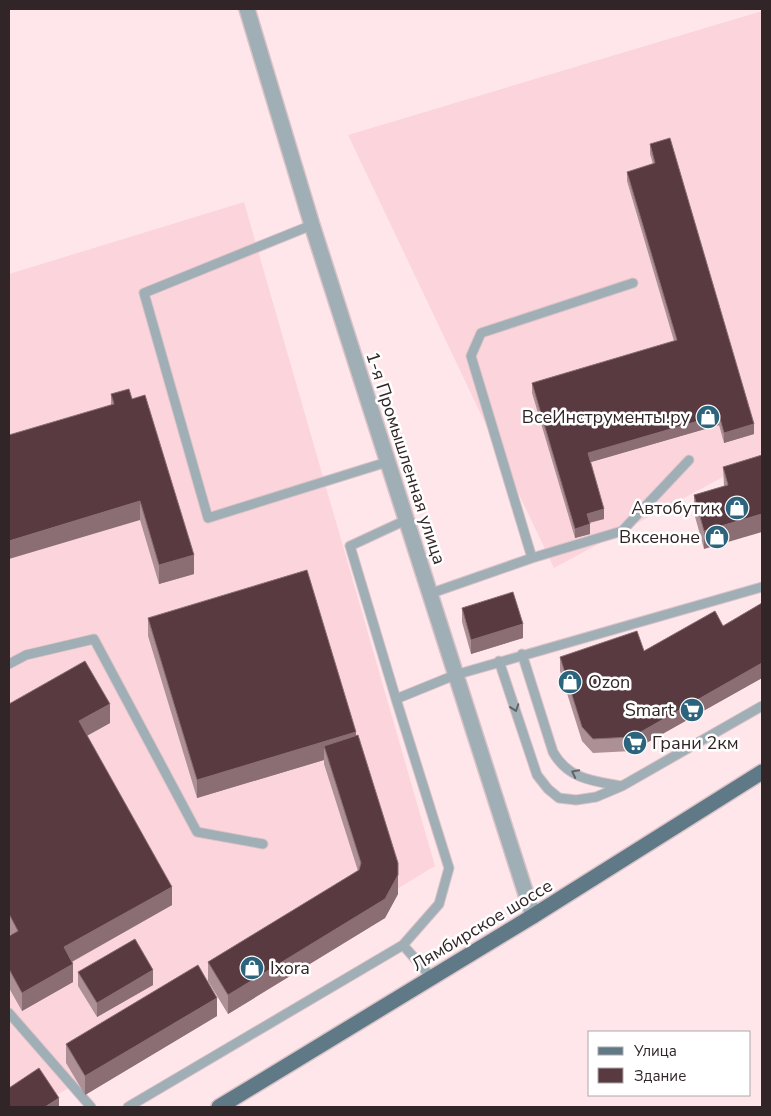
<svg xmlns="http://www.w3.org/2000/svg" width="771" height="1116" font-family="'Nunito Sans',sans-serif">
<rect width="100%" height="100%" fill="#ffe6ea"/>
<path fill="#fcd5dc" d="M762 11V456L554 568 348 135Z
M244 202 435 866 37 1107H9V274Z"/>
<g fill="none" stroke-linecap="round" stroke-linejoin="round">
<g stroke="#dac3c7" stroke-width="11">
<path id="service" d="M312 225 144 293 208 518 387 462
M532 558 622 531 689 460
M429 594 532 558 471 356 481 333 633 283
M522 654 553 752C568 779 593 781 621 786
M499 661 537 775 548 789 559 798 576 800 596 797 622 786 762 706
M9 664 26 655 94 639 197 832 263 844
M396 699 350 546 406 520
M403 945 439 904 449 868 396 699 455 675 762 587
M9 1013 91 1107
M128 1107 403 945 432 978"/>
</g>
<g stroke="#dac3c7" stroke-width="18">
<path id="minor" d="M247 9 312 225 533 916"/>
</g>
<g stroke="#dac3c7" stroke-width="18">
<path id="primary" d="M219 1107 533 916 762 772"/>
</g>
<use href="#service" stroke="#a0aeb5" stroke-width="9"/>
<use href="#minor" stroke="#a0aeb5" stroke-width="15"/>
<use href="#primary" stroke="#5f7986" stroke-width="15"/>
</g>
<path fill="#ac9095" d="M650 144 754 434 724 443 719 425 590 462 604 519 590 523V534L575 538 532 393V383L674 341 627 181V172L653 164 650 154Z
M111 394 132 399 194 574 159 584 140 520 111 405Z
M762 455 704 549 694 513V495L724 486 723 467Z
M762 603V678L632 751 593 753 582 741 560 671V657L644 651 723 626Z
M462 608 523 638 471 654 462 622Z
M148 618 356 736 398 881V894L385 918 228 1014 208 981V962L358 871 324 764V760L197 798 148 636Z
M9 704 110 723 87 736 172 905 72 962 73 982 22 1011 9 988V936L11 935 9 932Z
M78 972 153 985 97 1017 78 986Z
M217 1016 85 1095 66 1063V1044Z"/>
<path fill="#8a6e73" d="M719 415V425L588 463V453Z
M754 424V434L724 443V433Z
M140 501V520L9 559V541Z
M604 509V519L587 523V514Z
M762 514V532L704 549V531Z
M590 524V534L575 538V529Z
M194 555V574L159 584V565Z
M523 624V638L471 654V640Z
M762 663V678L632 751V737Z
M110 704V723L79 740V721Z
M356 732V750L324 746V760L197 798V780Z
M398 863V894L385 918 228 1014V995Z
M172 887V905L64 966V947Z
M73 964V982L22 1011V993Z
M153 970V985L97 1017V1003Z
M217 998V1016L85 1095V1076Z
M59 1098V1107H45Z"/>
<path fill="#583a40" stroke="#8a6e73" d="M670 138 754 424 724 433 719 415 588 453 604 509 587 514 590 524 575 529 532 383 677 340 627 172 655 163 650 144Z
M129 389 132 399 145 395 194 555 159 565 140 501 9 541V435L114 404 111 394Z
M762 455V514L704 531 694 495 728 485 723 467Z
M307 570 356 732 197 780 148 618Z
M513 592 523 624 471 640 462 608Z
M762 603V663L632 737 593 739 582 727 560 657 637 631 644 651 715 611 723 626Z
M85 661 110 704 79 721 172 887 64 947 73 964 22 993 9 969V936L18 931 9 914V704Z
M358 735 398 863V875L385 899 228 995 208 962 359 870 361 863 324 746Z
M135 939 153 970 97 1003 78 972Z
M198 965 217 998 85 1076 66 1044Z
M39 1068 59 1098 45 1107H10L9 1105V1088Z"/>
<defs><path id="oneway-chevron" d="M-2-3.5L2.5 0L-2 3.5" fill="none" stroke-width="1.6" stroke-linecap="round" stroke-linejoin="round" transform="scale(1.25)"/></defs>
<g stroke="#636367">
<use href="#oneway-chevron" transform="translate(515 708) rotate(71)"/>
<use href="#oneway-chevron" transform="translate(575 773) rotate(-153)"/>
</g>
<defs>
<g id="shop-disc" transform="scale(1.25)"><circle r="9.5" fill="#2c647e" stroke="#fff"/><path d="M-5-2.5h2.3a2.7 3.5 0 0 1 5.4 0H5L5.5 6h-11ZM-1.5-2.5h3a1.5 2.3 0 0 0-3 0Z" fill="#fff"/></g>
<g id="supermarket-disc" transform="scale(1.25)"><circle r="9.5" fill="#2c647e" stroke="#fff"/><path d="M-6-5.5h2.5l.6 2H6L4.5 2H-2.5L-4.4-4H-6ZM-1.5 3.2a1.3 1.3 0 1 0 .1 0ZM3 3.2a1.3 1.3 0 1 0 .1 0Z" fill="#fff"/></g>
</defs>
<g fill-rule="evenodd">
<use href="#shop-disc" x="708" y="417"/>
<use href="#shop-disc" x="737" y="508"/>
<use href="#shop-disc" x="717" y="537"/>
<use href="#shop-disc" x="570" y="682"/>
<use href="#supermarket-disc" x="692" y="710"/>
<use href="#supermarket-disc" x="635" y="743"/>
<use href="#shop-disc" x="252" y="968"/>
</g>
<g text-anchor="middle" stroke-width="5" stroke-linejoin="round" paint-order="stroke">
<g font-size="18" fill="#312527" stroke="#fff" text-anchor="end">
<text x="690" y="423">ВсеИнструменты.ру</text>
<text x="720" y="514">Автобутик</text>
<text x="700" y="543">Вксеноне</text>
<text x="588" y="688" text-anchor="start">Ozon</text>
<text x="674" y="716">Smart</text>
<text x="652" y="749" text-anchor="start">Грани 2км</text>
<text x="270" y="974" text-anchor="start">Ixora</text>
</g>
<g font-size="18" fill="#312527" stroke="#fff">
<text transform="translate(406 458) rotate(72)" y="6">1-я Промышленная улица</text>
<text transform="translate(482 925) rotate(-31)" y="6">Лямбирское шоссе</text>
</g>
</g>
<rect width="771" height="1116" fill="none" stroke="#312527" stroke-width="20"/>
<rect x="588" y="1031" width="162" height="65" fill="#ffffff" stroke="#ada8a9"/>
<rect x="598" y="1047" width="25" height="8" fill="#5f7986" stroke="#ada8a9"/>
<text x="634" y="1056" font-size="15" fill="#312527">Улица</text>
<rect x="598" y="1068" width="25" height="15" fill="#583a40" stroke="#ada8a9"/>
<text x="634" y="1081" font-size="15" fill="#312527">Здание</text>
</svg>
